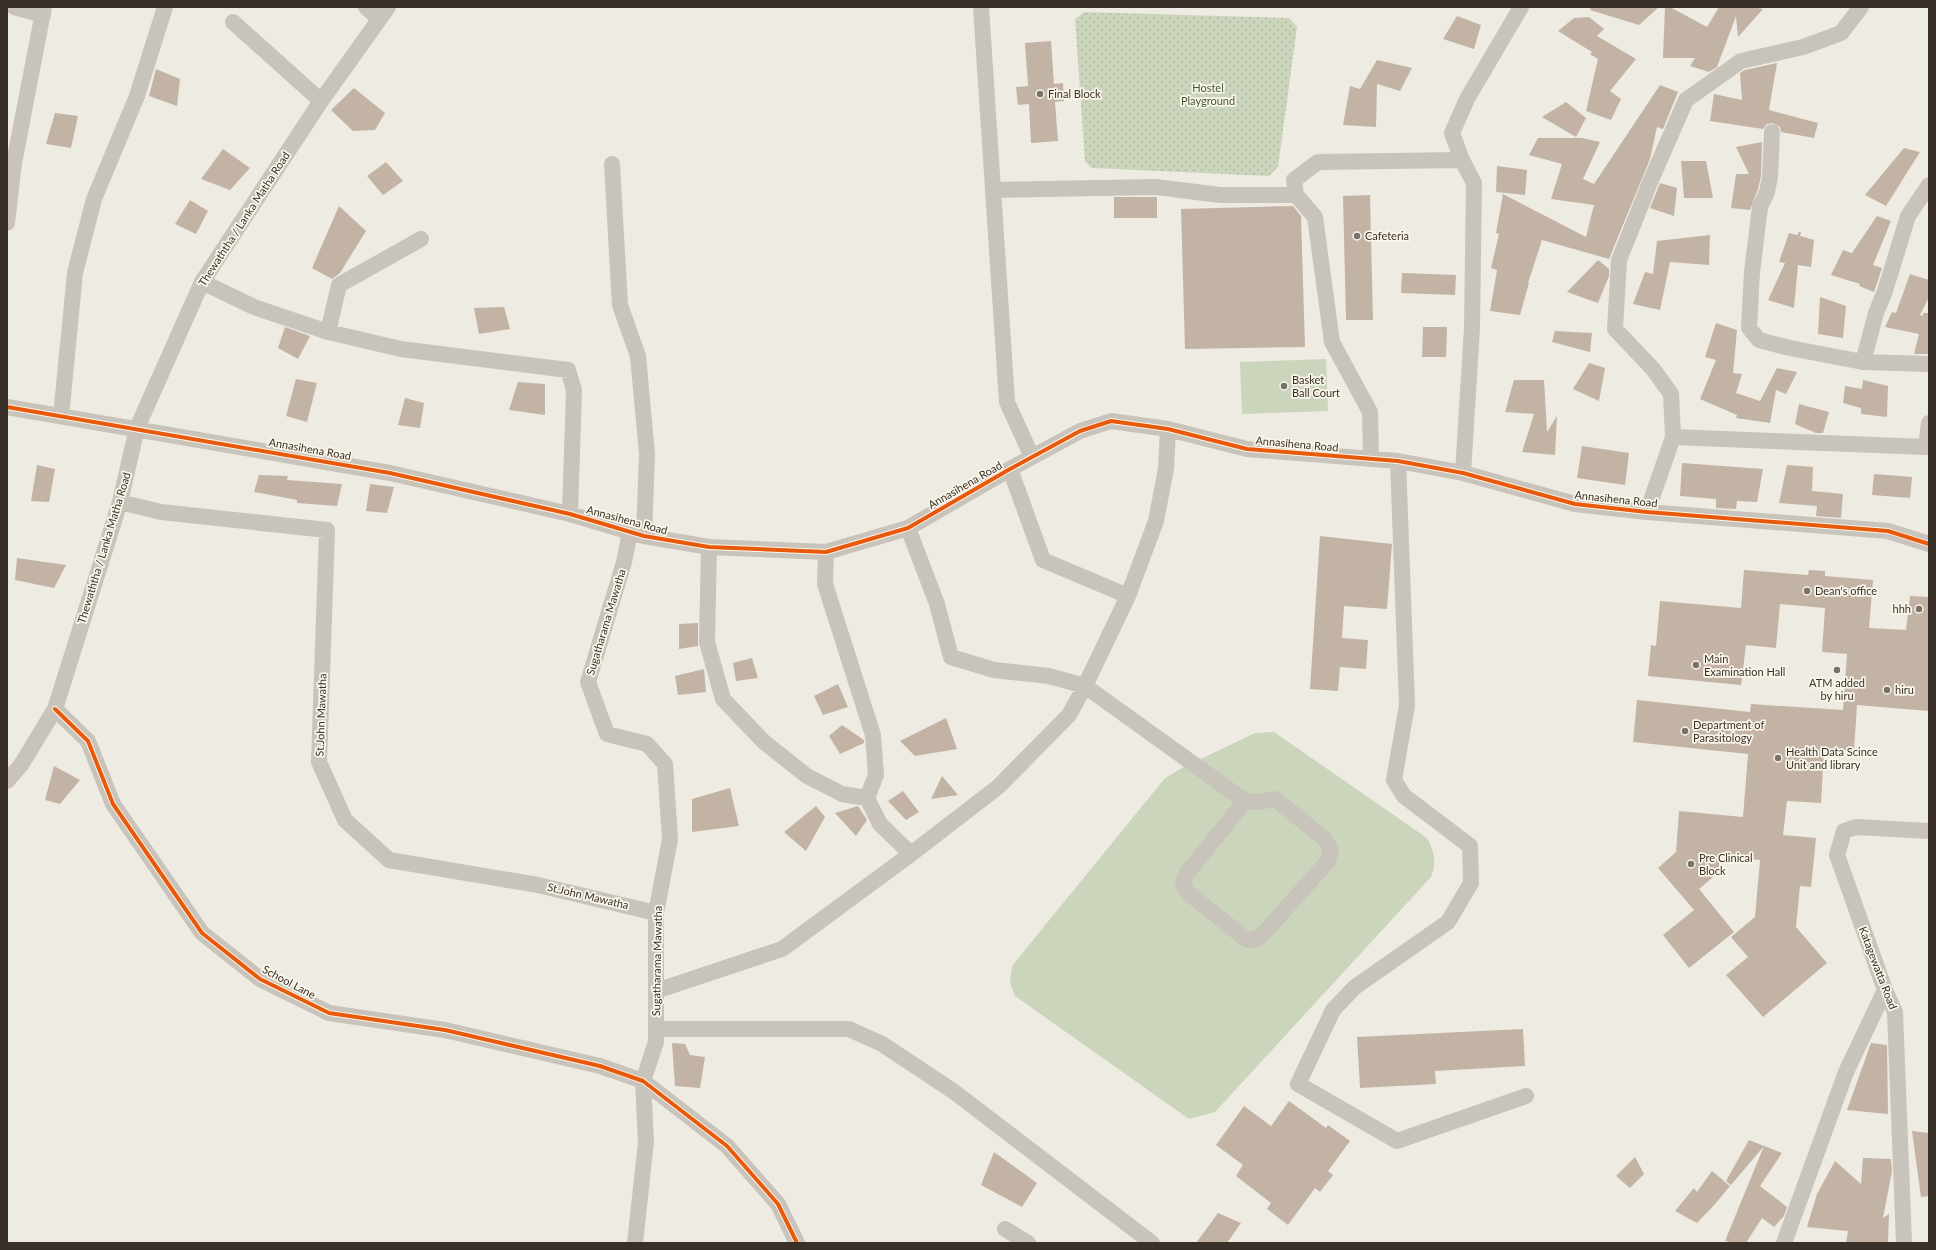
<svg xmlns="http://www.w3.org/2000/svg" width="1936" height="1250" font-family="Lato,sans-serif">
<defs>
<pattern id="park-dots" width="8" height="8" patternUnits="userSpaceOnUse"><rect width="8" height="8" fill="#cbd5bc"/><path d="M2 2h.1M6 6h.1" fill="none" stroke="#afb7a2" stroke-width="1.8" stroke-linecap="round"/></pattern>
</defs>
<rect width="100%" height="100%" fill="#eeebe3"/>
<path fill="#cbd5bc" d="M1326 359 1328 411 1242 414 1240 362Z
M1274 732 1427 838C1434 851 1437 862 1431 877L1215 1112 1189 1119 1015 996 1010 983 1012 966 1165 778 1182 768 1255 733Z"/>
<path fill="url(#park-dots)" d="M1084 12 1289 18 1297 27 1278 167 1269 176 1092 168 1085 162 1075 19Z"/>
<path fill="#c3b3a4" d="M1591 7H1659L1639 25 1590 10Z
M1665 7H1670L1707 27 1719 7H1752L1763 9 1738 37 1736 16 1717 67 1709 72 1690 66 1695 58H1663Z
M1457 16 1481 25 1474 49 1443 39Z
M1589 17 1604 29 1597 36 1636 59 1610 91 1621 99 1611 120 1586 111 1598 59 1590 54 1592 52 1558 31 1574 18Z
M1051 41 1054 84 1063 83 1064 101 1055 102 1058 141 1031 143 1029 104 1018 105 1016 87 1028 86 1025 43Z
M1377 60 1412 68 1400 91 1377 84 1376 127 1343 125 1350 86 1360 89Z
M1777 63 1769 110 1818 123 1814 138 1781 132 1780 127 1773 123 1767 124 1763 129 1710 121 1714 94 1742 100 1740 73 1745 70Z
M156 69 180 79 177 106 149 96Z
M1660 85 1678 92 1663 129 1657 127 1650 159 1609 259 1542 240 1528 283H1529L1520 315 1490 311 1497 270 1491 268 1499 234 1496 233 1503 194 1586 237 1594 205 1551 199 1562 164 1529 155 1538 138H1582L1600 142 1583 179 1594 184Z
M354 88 385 113 375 130 353 131 331 110Z
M1566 102 1586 118 1576 137 1542 117Z
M55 113 78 116 71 148 46 144Z
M1762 142 1761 176 1758 189 1750 210 1731 208 1736 174H1749L1736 147Z
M1904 148 1920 152 1886 206 1865 195Z
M223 149 250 168 230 190 201 179Z
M1681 161H1706L1713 198H1684Z
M386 162 403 181 383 195 367 176Z
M1497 166 1527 170 1525 195 1496 192Z
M1660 183 1677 188 1674 216 1650 208Z
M1370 195 1373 320H1346L1343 196Z
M1114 197H1157V218H1114Z
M190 200 208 211 196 234 175 224Z
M339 206 366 231 340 273 332 279 312 268Z
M1293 206 1301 216 1305 347 1185 349 1181 209Z
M1877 216 1891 221 1873 265 1882 268 1874 292 1859 286 1860 284 1831 275 1843 250 1852 253Z
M1799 232H1801L1800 236 1814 240 1811 267 1798 265 1794 308 1768 300 1785 263 1779 262 1789 233 1797 235Z
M1710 235 1709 265 1670 262 1660 310 1633 304 1645 272 1653 274 1657 241Z
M1598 260 1609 269V276L1598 303 1567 292Z
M1402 273 1456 275 1455 295 1401 293Z
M1910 274 1929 280V297L1920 315 1923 316V313H1929V354H1914L1919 334 1885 327 1892 312 1896 313Z
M1820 297 1846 306 1843 338 1818 334Z
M504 307 510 329 479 334 474 308Z
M1716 323 1737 330 1733 373 1742 374 1736 393 1760 401 1777 368 1797 372 1786 394 1776 390 1770 423 1736 418 1737 415 1700 399 1716 360 1705 357Z
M285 327 310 336 298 359 278 348Z
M1423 327H1447L1446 357H1422Z
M1555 331 1592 333 1590 352 1552 342Z
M1589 363 1605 368 1599 401 1573 389Z
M296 379 317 383 307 422 286 416Z
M1514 380H1544L1547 432 1557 416 1555 455 1522 452 1534 414 1505 412Z
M1863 380 1888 386 1887 417 1861 414V408L1843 403 1845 386 1862 389Z
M518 382 545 384V415L509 410Z
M405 398 424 403 420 428 398 425Z
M1799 404 1829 412 1823 433H1816L1795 424Z
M1582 446 1629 453 1625 485 1577 478Z
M1682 463 1763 469 1757 502 1737 501 1736 509 1716 508V499L1680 496Z
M37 465 55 469 49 502 31 501Z
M1787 465 1813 467 1812 491 1843 494 1841 518 1816 516 1817 506 1779 503Z
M1874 474 1912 477 1910 498 1872 495Z
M259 475 288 476 287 480 342 484 337 506 297 503V500L254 492Z
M370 484 394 487 387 513 366 511Z
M1320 536 1392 544 1387 609 1344 606 1342 638 1368 640 1366 669 1340 667 1338 691 1310 689Z
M17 558 66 565 54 588 15 580Z
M1744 570 1808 575 1809 570 1825 571V576L1873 580 1869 628 1906 630 1910 596 1929 597V711L1857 705 1854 751 1824 749 1821 803 1787 801 1783 835 1816 838 1811 887 1800 886 1796 927 1827 963 1763 1017 1726 975 1748 957 1731 937 1755 917 1760 860 1720 856 1718 873 1699 889 1734 932 1689 968 1663 935 1694 910 1658 868 1676 852 1679 811 1743 817 1748 754 1633 742 1637 700 1750 712 1751 704 1843 710 1847 654 1822 652 1825 608 1780 604 1776 648 1746 645 1741 685 1648 676 1651 645 1656 646 1660 601 1741 608Z
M698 623V646L679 649V624Z
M752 658 758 678 736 681 733 663Z
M704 669 706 692 678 695 675 676Z
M838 684 848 707 823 715 814 696Z
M946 718 957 749 915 756 900 741Z
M842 725 864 740V743L840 754 829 736Z
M54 766 80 780 60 804 45 800Z
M942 776 958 795 931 799Z
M730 788 739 826 692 832V799Z
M903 791 919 812 906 820 888 801Z
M816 806 825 817 806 851 784 832Z
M858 806 867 820 856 836 835 813Z
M1523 1029 1525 1066 1435 1071 1436 1084 1360 1088 1357 1037Z
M672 1043 685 1044 690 1055 705 1057 700 1088 675 1086Z
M1871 1043 1887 1045 1888 1114 1847 1110Z
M1289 1101 1326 1128 1328 1125 1350 1141 1328 1171 1333 1175 1320 1192 1315 1188 1288 1225 1267 1209 1271 1203 1236 1176 1243 1165 1216 1145 1244 1106 1271 1126Z
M1912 1131 1929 1133V1196L1921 1197Z
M1749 1140 1782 1153 1760 1186 1787 1207 1784 1216 1774 1227 1762 1218 1746 1243H1736L1725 1241 1764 1146 1731 1185 1726 1181Z
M994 1152 1037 1183 1022 1207 981 1185Z
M1635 1157 1644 1174 1630 1188 1616 1176Z
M1863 1158 1891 1159 1892 1171 1883 1218 1889 1214 1888 1243H1846L1848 1231 1807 1227 1817 1194 1835 1161 1861 1184Z
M1712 1171 1730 1186 1716 1203 1697 1223 1675 1211 1694 1188 1697 1192Z
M1218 1213 1241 1223 1227 1243H1196Z"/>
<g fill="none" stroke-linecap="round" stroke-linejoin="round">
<path stroke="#c8c3bb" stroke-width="16" d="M14 7 43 15
M366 7 379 19
M981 7 1007 402 1032 457
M233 22 321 101
M1772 132 1770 177 1767 192 1760 207 1752 272 1749 328 1759 340 1790 348 1863 362 1929 364
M612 164 620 305 638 356 647 454 644 536
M993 190 1156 187 1220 195H1296
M7 223 14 163 44 7
M202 282 254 307 328 332 401 349 568 370 574 390 570 514
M328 332 339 285 421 239
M1863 362 1876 313 1885 291 1908 216 1929 185
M7 407 390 473 570 514 644 536 709 547 826 552 908 528 1010 469 1080 431 1111 421 1168 429 1247 449 1398 461 1463 473 1575 504 1647 512 1888 531 1929 544
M61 416 75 273 94 199 137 96 165 7
M1929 423 1926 447H1929
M1673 437 1926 447
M1371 459 1370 412 1332 342 1315 217 1296 195 1294 180 1318 162 1462 160
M1398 461 1407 705 1394 780 1404 796 1470 846 1471 883 1448 922 1355 987 1333 1010 1298 1084 1397 1141 1526 1096
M1010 469 1043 560 1128 596
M1463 473 1472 328 1474 183 1462 160 1452 133 1467 99 1521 7
M120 502 161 512 327 530 319 762 345 820 389 860 538 885 656 913
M1647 512 1673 437 1671 394 1653 369 1615 329 1619 260 1651 180 1686 100 1741 61 1803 47 1841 33 1861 7
M908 528 937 604 951 657 994 670 1049 676 1085 686 1245 801 1259 802 1275 799 1325 839 1331 850 1328 861 1264 933 1256 939 1247 940 1187 892 1183 882 1187 873 1245 801
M630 532 624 562 588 682 607 734 647 744 665 764 670 839 656 913V1042L643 1081 646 1142 635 1243
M709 547 707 642 723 699 764 742 807 776 842 794 867 798
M826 552 825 584 873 735 876 775 867 798 880 824 911 854
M55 709 88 741 113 804 202 933 260 979 329 1013 445 1030 600 1066 643 1081 727 1146 778 1204 797 1243
M7 781 21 765 55 709 120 502 137 428 202 282 321 101 388 7
M656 991 782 949 911 854 998 787 1069 715 1085 686 1128 596 1156 521 1166 469 1168 429
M656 1029H849L882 1044 953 1091 1152 1243
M1005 1229 1028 1243
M1784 1243 1846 1072 1885 990
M1904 1243 1895 1012 1885 990 1837 855 1844 831 1856 827 1929 831"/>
<g stroke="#fbf6ea" stroke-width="6">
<path id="cycleway" d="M7 407 390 473 570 514 644 536 709 547 826 552 908 528 1010 469 1080 431 1111 421 1168 429 1247 449 1398 461 1463 473 1575 504 1647 512 1888 531 1929 544
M55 709 88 741 113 804 202 933 260 979 329 1013 445 1030 600 1066 643 1081 727 1146 778 1204 797 1243"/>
</g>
<use href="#cycleway" stroke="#e8590c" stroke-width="4"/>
</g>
<g fill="#78726a" stroke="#fbf6ea" stroke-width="1.5">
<circle cx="1040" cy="94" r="4"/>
<circle cx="1357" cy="236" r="4"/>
<circle cx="1284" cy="386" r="4"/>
<circle cx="1807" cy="591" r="4"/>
<circle cx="1919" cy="609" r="4"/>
<circle cx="1696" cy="665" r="4"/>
<circle cx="1837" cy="670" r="4"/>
<circle cx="1887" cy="690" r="4"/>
<circle cx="1685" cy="731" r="4"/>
<circle cx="1778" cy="758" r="4"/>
<circle cx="1691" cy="864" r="4"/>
</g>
<g text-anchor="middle" stroke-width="3.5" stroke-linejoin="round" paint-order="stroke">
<g font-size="11" fill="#3f582c" stroke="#fbf6ea">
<text x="1208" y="92">Hostel<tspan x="1208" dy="13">Playground</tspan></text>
</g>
<g font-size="11" fill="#393129" stroke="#fbf6ea" text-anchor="start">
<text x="1048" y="98">Final Block</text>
<text x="1365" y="240">Cafeteria</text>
<text x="1292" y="384">Basket<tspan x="1292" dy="13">Ball Court</tspan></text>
<text x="1815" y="595">Dean's office</text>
<text x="1911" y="613" text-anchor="end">hhh</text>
<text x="1704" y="663">Main<tspan x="1704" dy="13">Examination Hall</tspan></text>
<text x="1837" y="687" text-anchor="middle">ATM added<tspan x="1837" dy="13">by hiru</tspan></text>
<text x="1895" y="694">hiru</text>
<text x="1693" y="729">Department of<tspan x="1693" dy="13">Parasitology</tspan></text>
<text x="1786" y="756">Health Data Scince<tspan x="1786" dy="13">Unit and library</tspan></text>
<text x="1699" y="862">Pre Clinical<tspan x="1699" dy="13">Block</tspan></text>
</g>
<g font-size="11" fill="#393129" stroke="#fbf6ea">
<text transform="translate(244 219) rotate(-57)" y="4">Thewaththa / Lanka Matha Road</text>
<text transform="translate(1297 444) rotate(5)" y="4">Annasihena Road</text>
<text transform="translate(310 449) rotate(10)" y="4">Annasihena Road</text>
<text transform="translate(965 485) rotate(-30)" y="4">Annasihena Road</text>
<text transform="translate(1616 499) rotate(6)" y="4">Annasihena Road</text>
<text transform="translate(627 520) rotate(15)" y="4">Annasihena Road</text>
<text transform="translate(104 548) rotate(-73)" y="4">Thewaththa / Lanka Matha Road</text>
<text transform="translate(606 622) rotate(-73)" y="4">Sugatharama Mawatha</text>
<text transform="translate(321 715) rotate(-88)" y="4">St.John Mawatha</text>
<text transform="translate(588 896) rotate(13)" y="4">St.John Mawatha</text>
<text transform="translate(657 961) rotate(-89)" y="4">Sugatharama Mawatha</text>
<text transform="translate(1878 968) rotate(69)" y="4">Katagewatta Road</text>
<text transform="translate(289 982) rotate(28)" y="4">School Lane</text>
</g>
</g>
<rect width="1936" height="1250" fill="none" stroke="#393129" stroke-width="16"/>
</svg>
